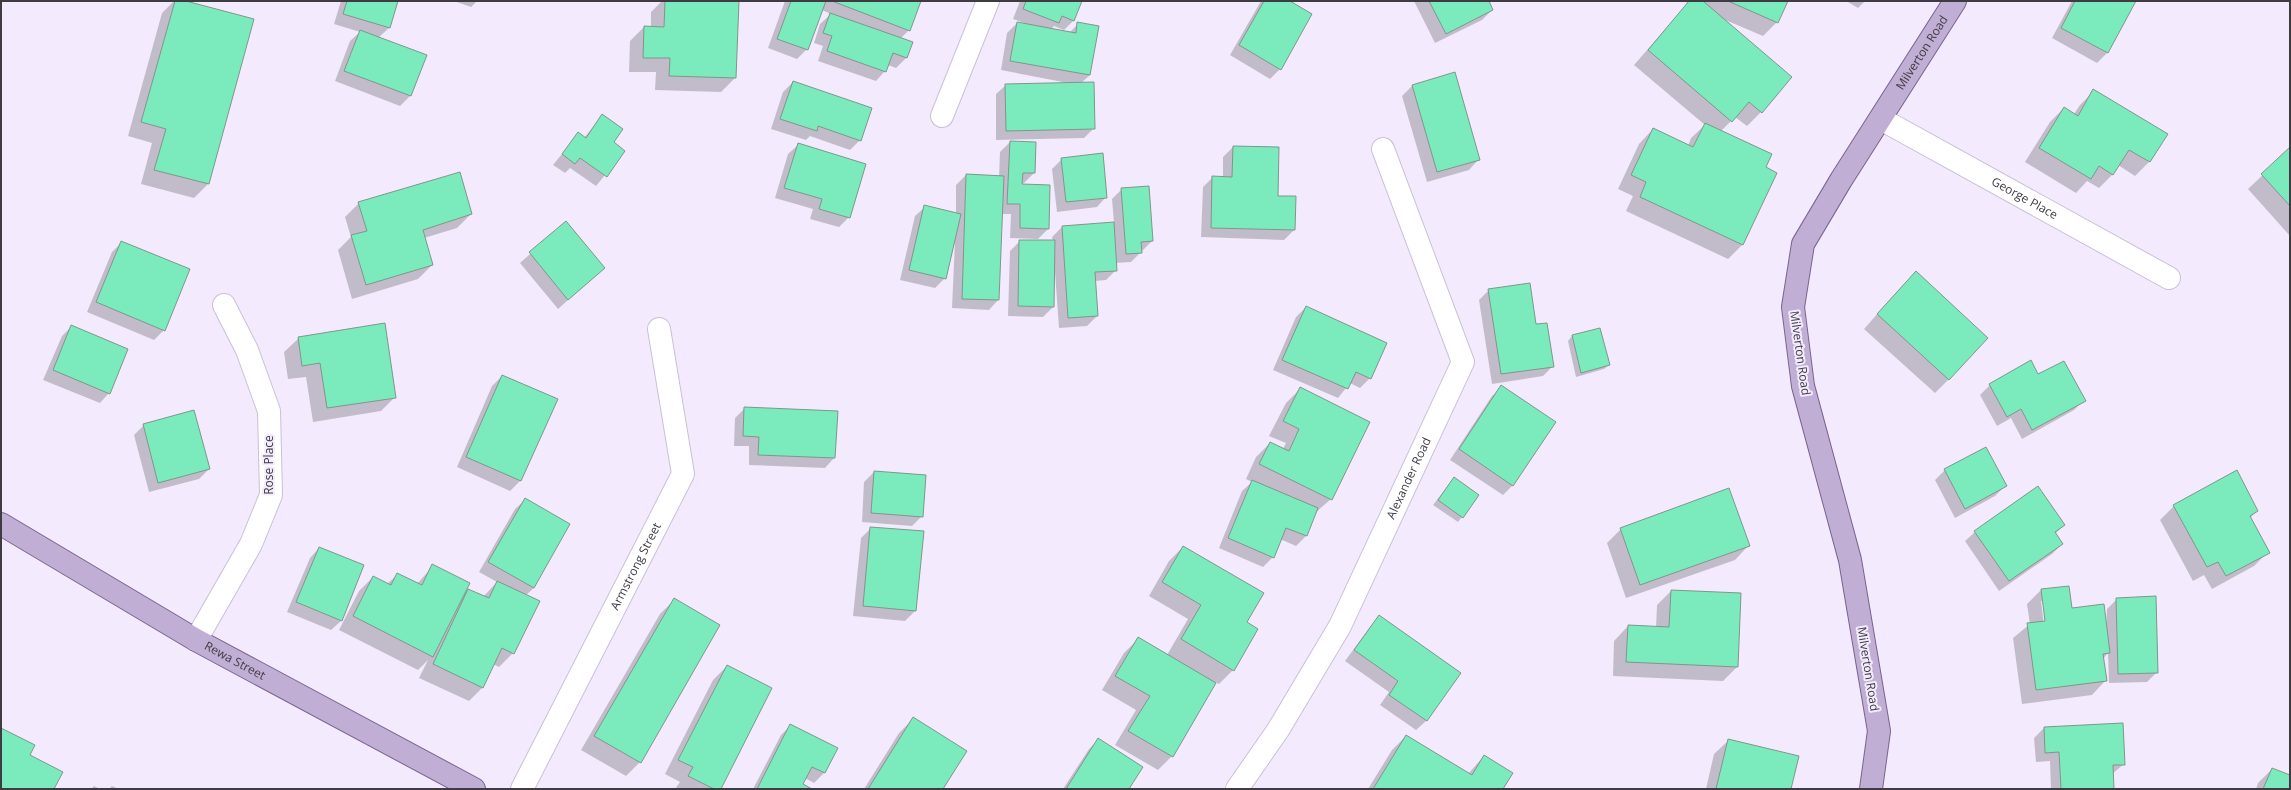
<svg xmlns="http://www.w3.org/2000/svg" width="2291" height="790" font-family="'Open Sans',sans-serif">
<rect width="100%" height="100%" fill="#f3ebfd"/>
<path fill="#0003" fill-rule="evenodd" d="M174 1H182L253 20 208 184 194 198 141 184 152 143 128 136 162 13Z
M341 1H397L389 28 378 38 426 56 410 96 400 106 335 81 350 41 360 32 334 24Z
M454 1H477L471 7Z
M662 1H738L735 78 721 92 655 90 656 72H629L630 41 644 27H651V12Z
M785 1H920L909 30 900 39 912 43 906 58 896 68 888 65 885 71 876 81 818 61 823 46 814 43 820 24 831 14 822 10 807 49 797 59 768 48Z
M1020 1H1081L1074 20 1064 30 1054 26 1051 29 1069 33 1078 24 1090 75 1081 83 1094 128 1084 138 996 140V94L1006 85 1068 83 1001 70 1007 33 1017 23H1024L1013 19Z
M1261 1H1288L1280 69 1270 79 1230 55Z
M1414 1H1488L1492 10 1482 20 1435 43Z
M1683 1H1787L1777 22 1763 36 1723 19 1761 112 1747 126 1735 117 1721 131 1764 168 1776 173 1742 245 1728 259 1626 211 1633 196 1618 189 1639 144 1653 129 1688 146 1691 138 1705 125 1634 65 1688 3Z
M1846 1H1865L1858 8Z
M2072 1H2134L2107 53 2097 63 2052 38Z
M793 82 860 140 850 150 810 136 806 140 771 129 783 92Z
M1412 86 1478 160 1469 170 1427 182 1402 96Z
M2094 91 2166 135 2149 162 2135 176 2118 165 2113 174 2099 188 2087 181 2076 193 2025 162 2050 122 2064 108 2074 114 2080 105Z
M602 116 612 143 624 152 596 186 570 168 565 173 553 165 578 134 584 138Z
M1010 142 1034 173 1024 183H1021V185L1048 229 1038 239 1010 238 1011 214H1001L998 300 989 310 952 308 955 241 945 278 935 288 900 280 915 216 925 207 956 214V185L966 175 999 177 1000 152Z
M798 145 849 217 839 227 810 219 813 209 775 198 788 154Z
M1233 147 1277 196 1294 230 1284 240 1201 237 1203 187 1213 177 1223 178V157Z
M2290 149V236L2248 189Z
M1062 159 1106 197 1097 207 1057 212 1052 169Z
M1122 189 1152 241 1131 262 1115 263 1116 270 1106 280 1095 281 1097 316 1087 326 1059 328 1055 272 1053 307 1043 317 1008 316 1010 251 1020 241H1053L1052 237 1062 227 1114 223 1112 199Z
M359 203 471 214 457 228 424 238 432 265 418 279 352 299 338 250 351 237 345 217Z
M566 222 604 268 558 309 520 263Z
M122 242 164 330 154 340 87 312 112 252Z
M1902 286 1949 379 1935 393 1864 329Z
M1489 290 1535 325 1553 366 1543 376 1492 384 1479 300Z
M1306 307 1370 378 1360 388 1350 383 1338 398 1273 370 1296 317Z
M72 326 109 393 100 403 43 380 62 336Z
M1572 336 1609 365 1604 369 1576 377 1568 341Z
M299 338 395 397 381 411 313 422 306 377 288 379 284 352Z
M502 376 556 400 520 481 510 491 457 467 492 386Z
M2038 376 2084 400 2074 410 2022 439 2011 418 1997 426 1980 395 1990 385Z
M1502 387 1513 485 1503 495 1450 460 1492 396Z
M1300 389 1331 499 1315 513 1306 536 1296 546 1280 539 1273 557 1263 567 1219 548 1242 491 1252 482 1246 479 1256 457 1270 443 1283 449 1286 443 1269 436 1286 403Z
M745 408 834 458 825 468 749 465V446H734L735 418Z
M144 425 209 469 199 479 149 492 134 435Z
M1945 470 2005 486 1995 496 1955 518 1935 480Z
M874 472 922 516 912 526 862 522 864 482Z
M1454 478 1462 517 1458 522 1433 505Z
M525 500 534 588 526 595 513 653 499 667 493 664 483 687 469 701 419 678 428 660 418 670 339 630 359 591 373 577 387 584 398 574 417 584 433 566 463 595 468 590 483 597 497 582 479 572 515 509Z
M2174 506 2257 511 2250 518 2268 552 2254 566 2212 589 2204 575 2193 581 2160 520Z
M2064 525 2055 534 2062 544 2052 554 1999 591 1965 541 1975 532Z
M871 528 923 532 915 611 905 621 853 616 861 538Z
M1621 529 1749 545 1735 560 1626 598 1607 543Z
M1183 547 1245 622 1233 670 1219 684 1215 682 1172 756 1158 770 1115 745 1136 710 1102 690 1124 653 1138 639 1167 655 1188 619 1149 596 1169 561Z
M319 548 363 565 341 621 331 630 287 612 310 558Z
M2041 590 2106 629 2107 609 2117 599 2157 672 2147 682 2109 683 2108 653 2103 659 2106 680 2092 695 2022 704 2013 638 2030 624 2027 604ZM2041 601H2043L2046 626H2044Z
M1671 591 1737 667 1723 681 1613 676 1614 641 1628 626 1656 628 1657 605Z
M674 600 640 762 626 776 581 750 660 614Z
M1379 617 1459 673 1426 721 1416 730 1380 705 1389 692 1345 661 1370 627Z
M727 666 719 789H675L680 782 665 774 713 680Z
M913 719 942 789H864L899 733Z
M791 725 836 748 824 773 814 783 805 778 802 784 810 789H753L781 735Z
M2044 728 2124 764 2112 774 2113 789H2051L2050 761 2036 762 2034 738Z
M1406 736 1468 774 1484 756 1502 789H1368L1392 750Z
M1099 739 1128 789H1063L1089 749Z
M1729 740 1790 789H1706L1714 754Z
M2272 769 2290 776V789H2256L2258 783Z
M94 786 100 789H91Z
M112 786 119 789H109Z"/>
<path fill="#7bebbd" stroke="#7f968b" d="M175 1H186L254 19 209 184 154 170 166 129 141 122Z
M347 1H398L390 28 343 14Z
M665 1H739L736 78 669 76 670 58H643L644 26 664 27Z
M791 1H826L808 50 777 39Z
M832 1H921L910 31Z
M1026 1H1082L1074 21 1062 16 1059 23 1023 9Z
M1264 1H1290L1312 14 1281 70 1239 45Z
M1429 1H1489L1493 10 1446 34Z
M1689 1H1703L1792 77 1762 113 1749 102 1732 122 1648 50Z
M1728 1H1788L1778 23Z
M2075 1H2136L2108 53 2061 28Z
M830 13 913 42 907 58 893 53 886 72 827 51 832 36 823 33Z
M1017 22 1076 33 1077 22 1099 26 1090 75 1010 61Z
M360 30 427 55 411 96 344 71Z
M1455 72 1480 160 1437 172 1412 85Z
M793 81 872 108 861 141 818 126 817 131 780 119Z
M1094 82 1095 129 1006 131 1005 84Z
M2093 89 2168 134 2150 162 2129 150 2113 175 2099 166 2091 179 2039 148 2064 107 2078 116Z
M602 114 623 129 614 142 625 151 607 177 580 158 575 164 562 154 578 132 586 138Z
M1705 123 1772 154 1766 167 1777 173 1743 245 1640 197 1646 182 1631 175 1653 128 1693 147Z
M1010 141 1036 142 1035 173H1023L1022 184 1050 185 1049 229 1020 228V204H1007Z
M798 143 866 164 850 218 819 209 822 199 784 188Z
M1233 146 1279 147 1278 196H1296L1295 230 1211 228 1212 176 1232 177Z
M2290 147V206L2261 174Z
M1103 153 1107 198 1066 202 1061 158Z
M460 172 472 214 423 230 433 265 366 285 351 235 367 231 358 202Z
M966 174 1004 176 999 300 962 299Z
M1149 186 1153 241 1141 242 1142 253 1126 254 1121 188Z
M924 205 961 214 946 279 909 270Z
M566 221 605 268 568 300 529 252Z
M1114 222 1117 271 1095 272 1098 316 1068 318 1062 226Z
M1019 240H1055L1054 307 1018 306Z
M121 241 190 269 165 331 96 302Z
M1916 271 1988 338 1949 380 1877 314Z
M1530 283 1536 324 1547 323 1554 367 1501 374 1488 289Z
M1306 306 1387 343 1371 379 1356 372 1348 389 1282 360Z
M385 323 396 398 327 408 320 363 302 366 298 337Z
M71 325 128 349 110 394 53 370Z
M1600 328 1610 365 1581 373 1572 335Z
M2031 360 2038 374 2064 361 2086 401 2032 430 2021 409 2007 417 1989 384Z
M502 375 558 399 521 481 466 457Z
M1501 385 1556 422 1513 486 1459 449Z
M1300 387 1370 422 1332 500 1259 464 1270 442 1289 451 1299 429 1283 421Z
M744 407 838 411 835 458 758 455 759 437 743 436Z
M194 410 210 469 158 483 143 424Z
M1986 447 2007 486 1965 509 1944 469Z
M2237 470 2258 511 2250 516 2270 553 2226 576 2218 562 2207 567 2173 505Z
M874 471 926 475 923 517 871 513Z
M1454 477 1479 495 1463 518 1438 500Z
M1252 480 1318 508 1307 536 1286 528 1274 558 1228 538Z
M2038 486 2065 525 2055 532 2063 544 2009 581 1974 531Z
M1729 488 1750 546 1640 585 1620 528Z
M525 498 570 524 534 588 488 562Z
M870 527 924 531 916 611 863 606Z
M1183 546 1264 593 1247 622 1258 629 1234 671 1181 639 1201 605 1162 582Z
M319 547 364 565 342 621 296 602Z
M432 564 470 583 433 657 353 616 373 576 391 585 397 573 422 585Z
M497 581 540 601 514 654 502 648 483 688 433 664 468 589 489 598Z
M2069 586 2072 608 2104 604 2110 653 2103 654 2107 681 2036 690 2027 623 2045 621 2041 589Z
M1671 590 1741 593 1738 667 1626 662 1628 625 1669 627Z
M2156 596 2158 673 2118 674 2116 598Z
M674 598 720 625 641 763 594 736Z
M1379 615 1461 673 1427 721 1389 695 1398 681 1354 650Z
M1138 637 1216 683 1173 757 1128 731 1150 696 1115 676Z
M727 665 772 688 721 789H714L688 776 693 767 678 760Z
M913 717 967 751 943 789H868Z
M2123 723 2125 765H2113L2114 789H2061L2059 752 2045 753 2044 727Z
M790 724 838 748 825 773 812 767 803 784 812 789H757Z
M1 728 35 745 30 755 63 772 54 789H1Z
M1406 735 1472 775 1484 755 1513 773 1503 789H1373Z
M1098 738 1143 767 1129 789H1066Z
M1728 739 1799 756 1791 789H1716Z
M2272 768 2290 775V789H2263Z"/>
<g fill="none" stroke-linecap="round" stroke-linejoin="round">
<g stroke="#c9c0d5" stroke-width="24">
<g id="street">
<path d="M942 116 988 1"/>
<path id="s1" d="M1881 119 2169 278"/>
<path d="M196 640 251 544 271 495 269 411 247 350 224 305"/>
<path id="s2" d="M522 789 683 474 659 329"/>
<path id="s3" d="M1237 789 1278 730 1340 626 1463 362 1383 149"/>
</g>
</g>
<g stroke="#79638f" stroke-width="24">
<g id="primary">
<path id="s4" d="M1 524 196 640 474 789"/>
<path id="s5" d="M1871 789 1879 731 1850 560 1803 386 1793 307 1803 244 1841 180 1955 1"/>
</g>
</g>
<use href="#street" stroke="#fff" stroke-width="22"/>
<use href="#primary" stroke="#c1aed4" stroke-width="22"/>
</g>
<g text-anchor="middle" stroke-width="4" stroke-linejoin="round" paint-order="stroke">
<g font-size="12" fill="#3f3b43" stroke="#f3ebfd">
<text dy="4" stroke="none"><textPath href="#s5" startOffset="781">Milverton Road</textPath></text>
<text dy="4" stroke="none"><textPath href="#s1" startOffset="164">George Place</textPath></text>
<text transform="translate(1800 353) rotate(82)" y="4">Milverton Road</text>
<text transform="translate(269 465) rotate(-90)" y="4">Rose Place</text>
<text dy="4" stroke="none"><textPath href="#s3" startOffset="356">Alexander Road</textPath></text>
<text dy="4" stroke="none"><textPath href="#s2" startOffset="250">Armstrong Street</textPath></text>
<text dy="4" stroke="none"><textPath href="#s4" startOffset="271">Rewa Street</textPath></text>
<text transform="translate(1868 669) rotate(81)" y="4">Milverton Road</text>
</g>
</g>
<rect width="2291" height="790" fill="none" stroke="#3f3b43" stroke-width="4"/>
</svg>
